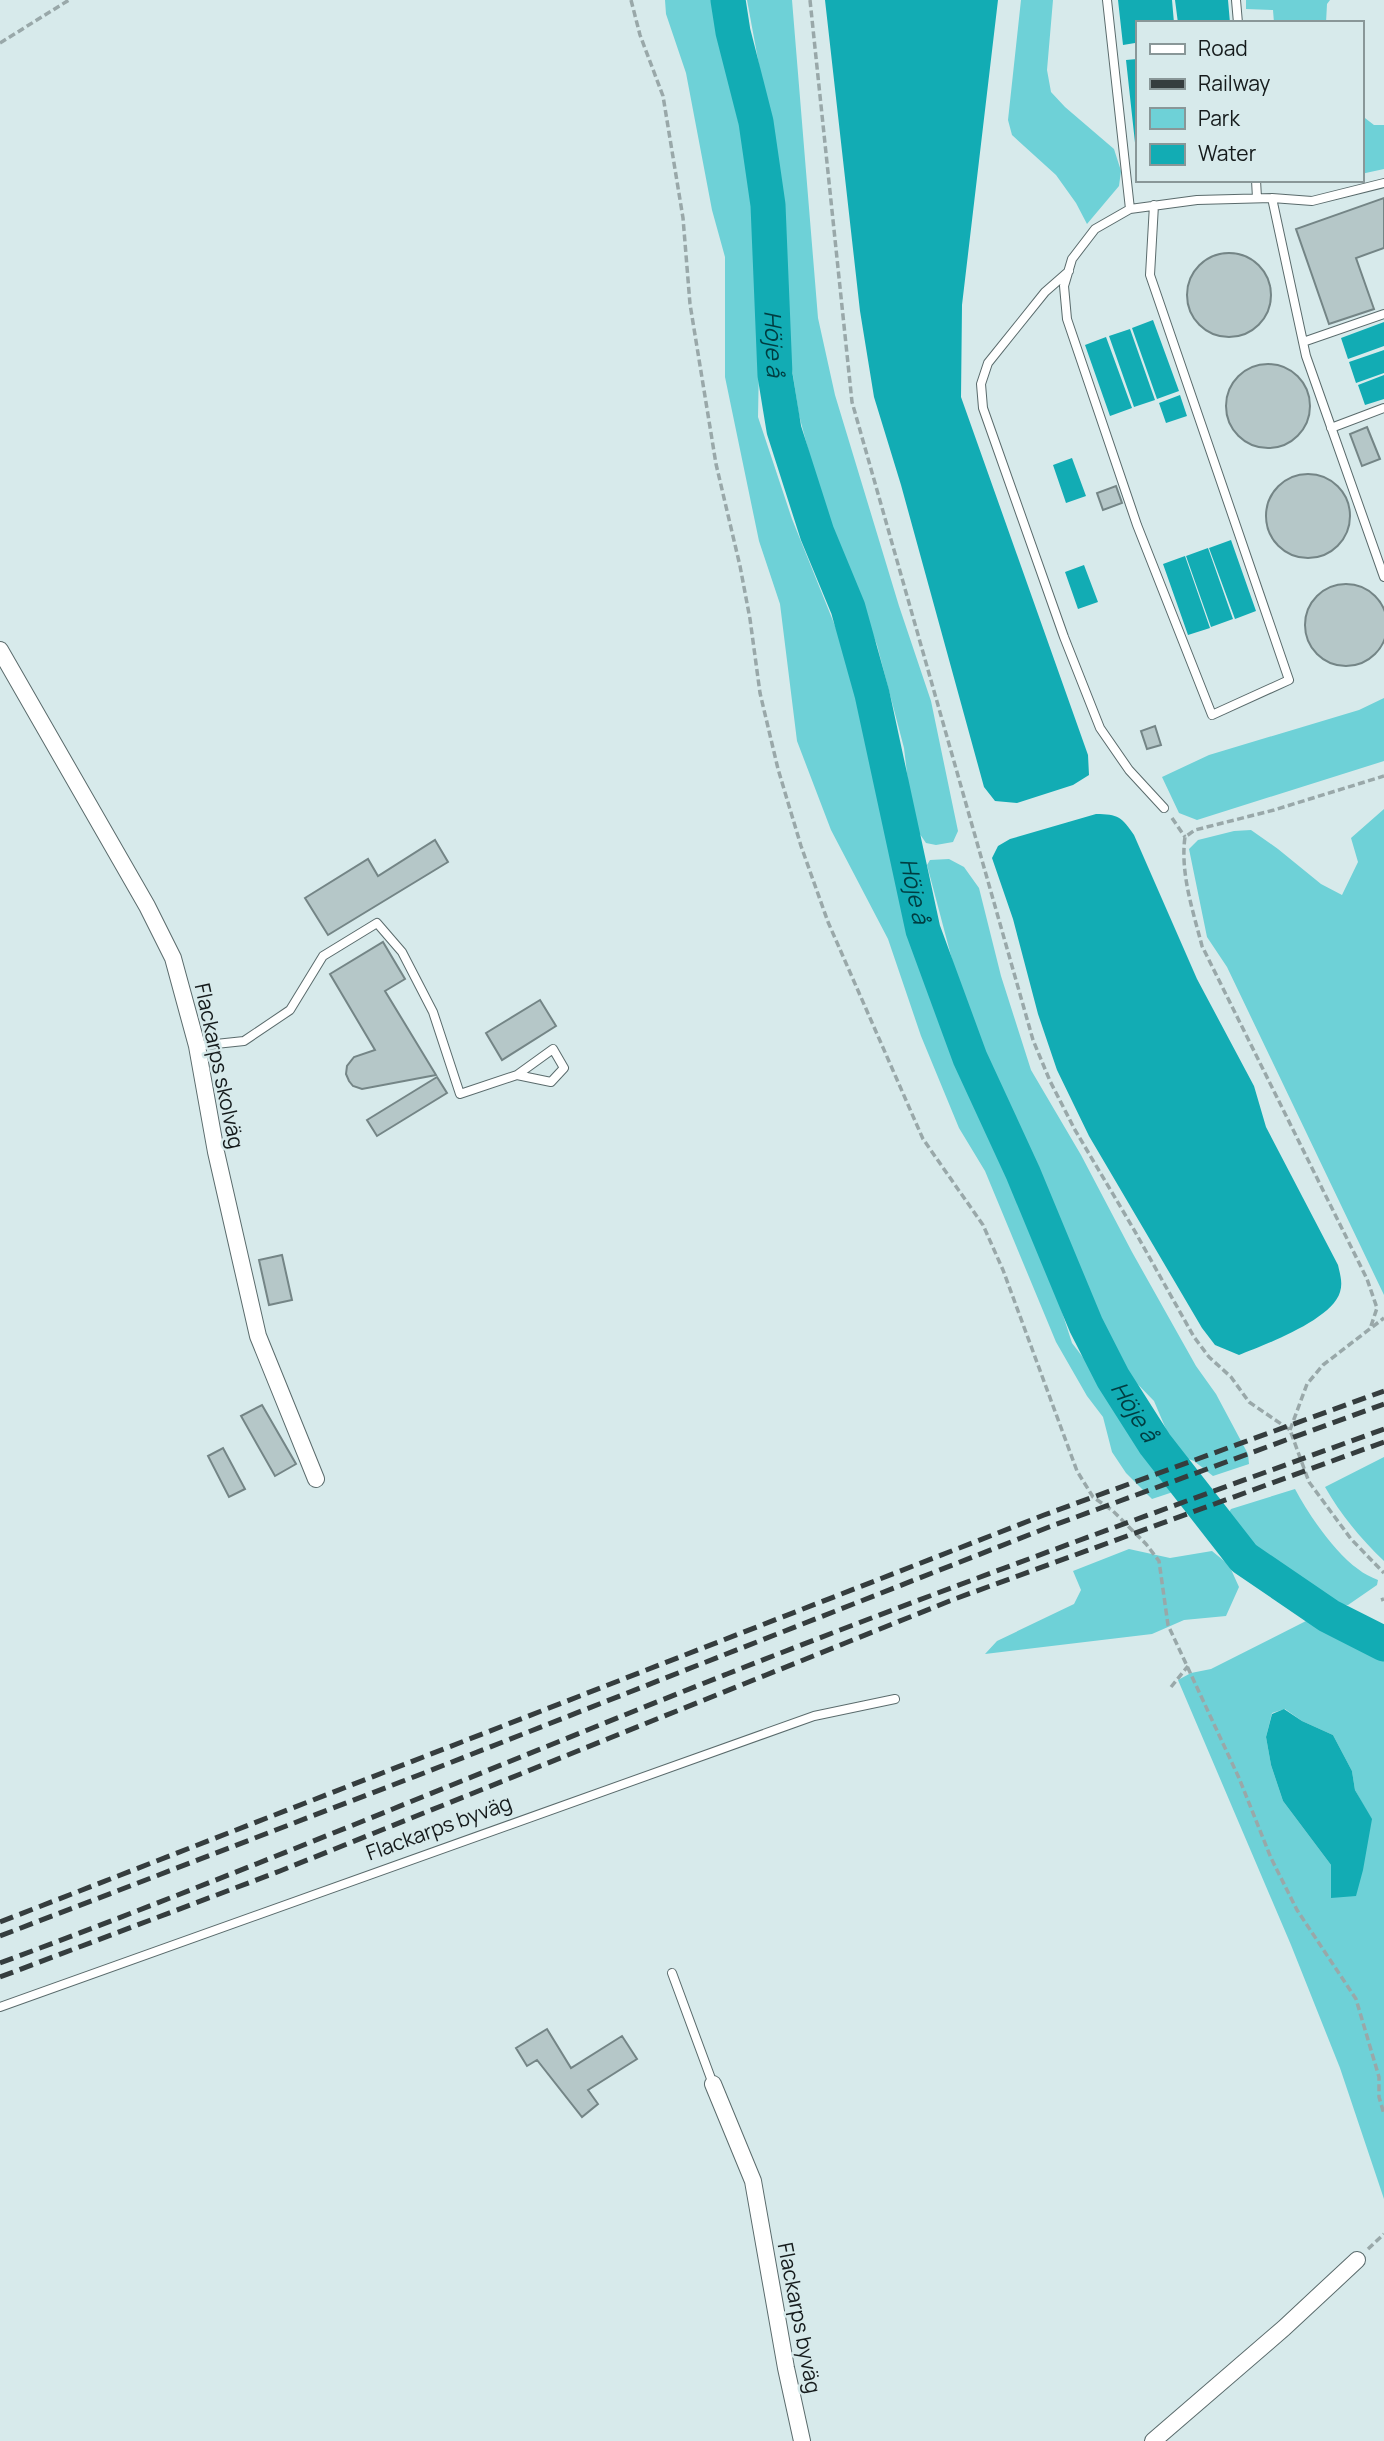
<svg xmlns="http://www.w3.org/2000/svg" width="1384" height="2441" font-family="Manrope,sans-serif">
<rect width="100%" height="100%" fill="#d7eaeb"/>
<path fill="#6ed1d7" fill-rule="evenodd" d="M665 0H712L719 41 757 199 761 256 758 417 792 519 856 678 884 820 935 1001 992 1146 1032 1219 1072 1343 1127 1415 1158 1464 1179 1490 1152 1499 1126 1473 1112 1452 1103 1417 1087 1396 1056 1342 985 1171 959 1128 921 1036 888 939 831 830 797 741 780 604 759 541 725 377V257L712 210 686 73 666 14Z
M747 0H792L818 318 835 395 899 606 931 701 958 831 953 842 936 845 926 843 913 824 904 748 877 645 822 502 799 415 784 317 785 239 781 225 784 200Z
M1021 0H1053L1047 70 1051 92 1065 107 1114 149 1121 171 1119 186 1087 224 1076 203 1056 175 1012 135 1008 120Z
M1246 0H1330L1327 4 1326 23H1274L1273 10 1246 9Z
M1361 115 1374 125H1384V169L1361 174Z
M1384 698V761L1197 820 1179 813 1162 777 1209 755 1359 710Z
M1384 809V1295L1227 967 1207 937 1189 849 1198 840 1234 831 1251 830 1278 849 1321 884 1342 895 1358 862 1351 838Z
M949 859 964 867 979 888 1001 976 1031 1070 1081 1155 1132 1252 1196 1366 1216 1394 1248 1454 1249 1464 1213 1476 1194 1461 1177 1455 1154 1401 1122 1368 1113 1345 1102 1327 1096 1321 1076 1259 996 1085 959 986 927 865 930 860Z
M1384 1457V1561C1361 1539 1341 1515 1325 1487Z
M1295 1489C1309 1515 1334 1552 1358 1569 1364 1574 1371 1577 1378 1580L1377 1585 1348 1605 1327 1604 1267 1557 1242 1541 1230 1529 1226 1517 1231 1509Z
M1129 1549 1170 1558 1212 1551 1229 1565 1239 1587 1226 1616 1184 1620 1152 1634 985 1654 997 1641 1074 1604 1081 1590 1073 1571Z
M1306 1621 1377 1649 1384 1654V2199L1340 2068 1291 1945 1178 1680 1191 1673 1211 1669ZM1285 1709 1302 1721 1333 1735 1352 1771 1355 1790 1371 1819 1366 1842 1331 1898V1865L1283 1801 1271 1765 1266 1737 1272 1713Z"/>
<path fill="#12acb4" d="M825 0H998L962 305 961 397 1088 755 1089 775 1073 785 1017 803 995 801 984 787 901 485 874 397 860 311Z
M1118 0H1172L1174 23H1137L1135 43 1123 45Z
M1175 0H1228L1230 23H1178Z
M1137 59V161L1126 60Z
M1153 320 1179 391 1157 399 1132 328Z
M1384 322V346L1348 359 1341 338Z
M1130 329 1155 400 1134 407 1109 336Z
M1106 337 1132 408 1110 416 1085 345Z
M1384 350V373L1356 383 1349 362Z
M1384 375V399L1365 405 1358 385Z
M1180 395 1187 416 1166 423 1159 403Z
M1072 458 1086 496 1066 503 1053 465Z
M1231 540 1256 611 1235 619 1209 548Z
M1208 548 1233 619 1211 627 1186 556Z
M1185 556 1210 628 1188 635 1163 564Z
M1084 565 1098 602 1078 609 1065 572Z
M1096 814C1118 814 1122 817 1134 835L1197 979 1254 1086 1266 1127 1338 1265C1340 1274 1343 1283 1340 1292 1332 1320 1264 1345 1239 1355L1215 1345 1202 1328 1089 1136 1057 1070 1038 1014 1013 919 992 858 998 846 1010 839Z
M1284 1709 1302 1721 1333 1735 1352 1771 1355 1790 1372 1819 1363 1870 1356 1896 1331 1898V1865L1283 1801 1271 1765 1266 1737 1272 1714Z"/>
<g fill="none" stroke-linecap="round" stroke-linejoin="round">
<path stroke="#12acb4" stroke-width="35" id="s1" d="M728 0 733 32 756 122 768 205 775 375 784 430 817 533 848 608 872 694 923 930 970 1058 1023 1173 1086 1325 1113 1378 1155 1444 1244 1558 1329 1616 1384 1644"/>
</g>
<path fill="#b5c7c8" stroke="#748586" stroke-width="2" d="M1384 198V248L1356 258 1374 309 1329 324 1296 229Z
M1187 295a42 42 0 1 1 84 0a42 42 0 1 1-84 0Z
M1226 406a42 42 0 1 1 84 0a42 42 0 1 1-84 0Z
M1367 427 1380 459 1362 466 1350 434Z
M1266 516a42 42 0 1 1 84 0a42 42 0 1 1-84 0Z
M1116 486 1122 503 1103 510 1097 493Z
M1305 625a41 41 0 1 1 82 0a41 41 0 1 1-82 0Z
M1155 726 1161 745 1147 749 1141 731Z
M435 840 448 862 328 935 305 898 368 859 378 876Z
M383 942 405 979 385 991 436 1075 362 1089 353 1086 349 1081 346 1074 347 1066 354 1057 375 1050 330 974Z
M540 1000 556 1026 502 1060 486 1033Z
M437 1077 447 1093 377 1136 367 1120Z
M282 1255 292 1300 269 1305 259 1260Z
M262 1405 296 1464 275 1476 241 1416Z
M223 1448 245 1489 229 1497 208 1456Z
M547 2029 571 2068 622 2036 637 2059 588 2090 598 2104 582 2117 537 2060 527 2066 516 2048Z"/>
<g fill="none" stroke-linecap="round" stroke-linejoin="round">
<g stroke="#5a6b6c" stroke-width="10">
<path id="service" d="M1107 0 1130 209
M1236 0 1238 23
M1256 180 1257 198
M1384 183 1312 201 1272 198 1306 356 1384 577
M1154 205 1150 275 1289 680 1212 715 1137 525 1067 319 1064 286 1072 259 1095 229 1130 209 1197 200 1272 198
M1069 271 1045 292 988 363 981 384 983 408 1064 637 1100 728 1129 770 1164 808
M1303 342 1384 314
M1331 428 1384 408
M197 1046 244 1041 290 1010 323 956 377 923 402 952 433 1012 460 1094 517 1075 551 1082 564 1068 553 1049 517 1075
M672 1973 713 2084
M0 2007 814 1716 895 1699"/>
</g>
<g stroke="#5a6b6c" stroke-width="18">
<path id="minor" d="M0 650 147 906 173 958 197 1046 216 1152 258 1336 316 1479
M713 2084 753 2181 786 2368 802 2441
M1153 2441 1284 2328 1357 2260"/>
</g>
<path stroke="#99a8a9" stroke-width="3.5" stroke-dasharray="7 3.5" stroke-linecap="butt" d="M631 0 640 35 663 96 683 218 690 304 716 464 740 566 750 619 760 693 778 769 801 846 828 922 923 1139 983 1225 1003 1270 1077 1471 1093 1497 1113 1511 1146 1544 1159 1561 1168 1625 1239 1778 1271 1858 1297 1910 1356 1999 1379 2077V2097L1384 2114
M810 0 852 402 1033 1040 1050 1081 1075 1130 1133 1228 1194 1337 1209 1357 1231 1377 1249 1402 1290 1430 1309 1482 1351 1539 1384 1573
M0 43 69 0
M1172 818 1185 837
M1371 1326 1377 1308 1367 1279 1202 946C1193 911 1180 873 1185 837L1195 830 1274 810 1384 776
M1290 1430 1307 1384 1323 1365 1384 1318
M1381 1600 1384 1599
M1171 1687 1188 1666
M1368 2249 1384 2234"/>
<use href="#service" stroke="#fff" stroke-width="8"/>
<use href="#minor" stroke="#fff" stroke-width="16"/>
<path stroke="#353d3e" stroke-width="5" stroke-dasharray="14 7" stroke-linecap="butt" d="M0 1922 1044 1515 1384 1391
M0 1936 424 1773 1049 1527 1384 1404
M0 1963C245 1872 485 1770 727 1674 945 1588 1165 1509 1384 1429
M0 1977 280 1871 952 1600 1384 1442"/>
</g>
<g text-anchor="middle" stroke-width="5" stroke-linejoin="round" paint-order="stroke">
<g font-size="21" fill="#151b1c" stroke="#d7eaeb">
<text transform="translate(219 1066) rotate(78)" y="7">Flackarps skolväg</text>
<text transform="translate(439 1828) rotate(-20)" y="7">Flackarps byväg</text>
<text transform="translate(799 2318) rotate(79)" y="7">Flackarps byväg</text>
</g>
<g font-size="23" font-style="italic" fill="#003d41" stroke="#d7eaeb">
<text dy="8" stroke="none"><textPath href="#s1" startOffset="348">Höje å</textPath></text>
<text dy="8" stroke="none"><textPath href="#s1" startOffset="915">Höje å</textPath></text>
<text dy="8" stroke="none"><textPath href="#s1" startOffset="1482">Höje å</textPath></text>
</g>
</g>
<rect x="1136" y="21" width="228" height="161" fill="#d7eaeb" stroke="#899798" stroke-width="2"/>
<rect x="1150" y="44" width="35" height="10" fill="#ffffff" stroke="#899798" stroke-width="2"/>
<text x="1198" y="56" font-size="21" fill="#151b1c">Road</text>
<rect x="1150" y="79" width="35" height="10" fill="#353d3e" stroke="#899798" stroke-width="2"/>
<text x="1198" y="91" font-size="21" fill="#151b1c">Railway</text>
<rect x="1150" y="108" width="35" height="21" fill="#6ed1d7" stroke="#899798" stroke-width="2"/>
<text x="1198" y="126" font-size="21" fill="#151b1c">Park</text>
<rect x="1150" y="144" width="35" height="21" fill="#12acb4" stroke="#899798" stroke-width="2"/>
<text x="1198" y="161" font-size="21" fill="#151b1c">Water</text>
</svg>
